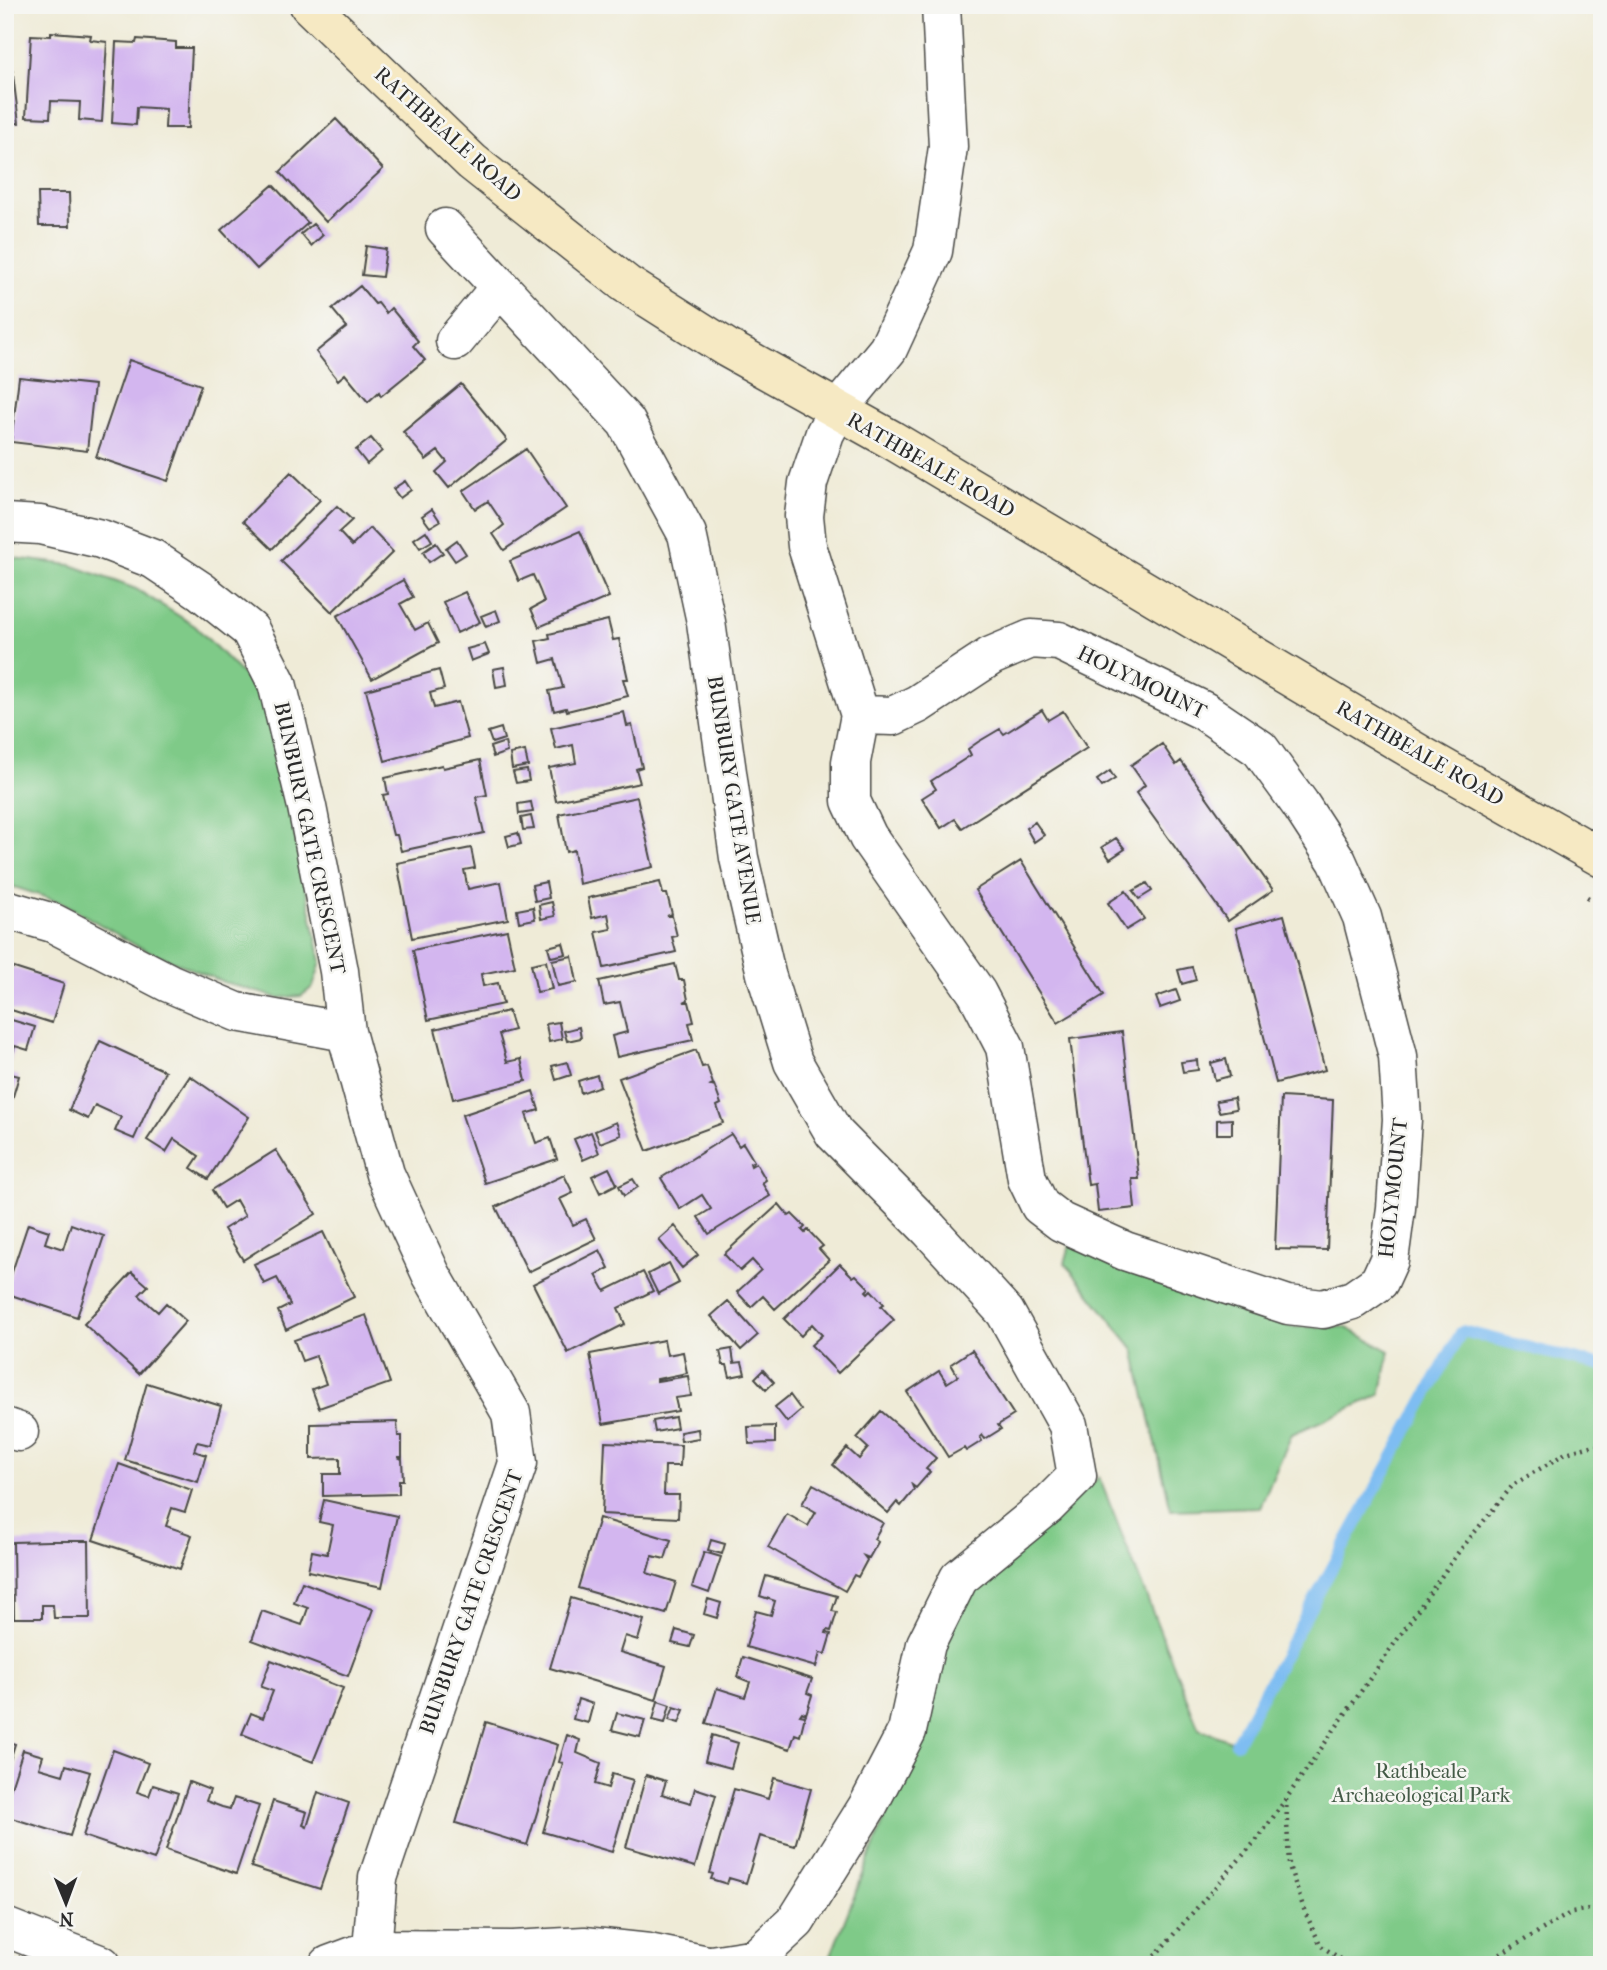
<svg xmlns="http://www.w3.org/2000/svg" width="1607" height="1970" viewBox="0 0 1607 1970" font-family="'IM FELL French Canon',serif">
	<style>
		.green { fill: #7fca88; stroke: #557a5a; stroke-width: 2 }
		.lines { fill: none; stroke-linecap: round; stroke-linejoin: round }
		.stream { stroke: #7ebdf2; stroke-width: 12 }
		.building { fill: #d3b6ef }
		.street-casing { stroke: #484845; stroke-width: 41 }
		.secondary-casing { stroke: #484845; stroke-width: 41 }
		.path { stroke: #484845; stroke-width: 4.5; stroke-dasharray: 2 5; stroke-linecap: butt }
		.street { stroke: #fff; stroke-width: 38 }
		.secondary { stroke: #f6e9c3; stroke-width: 38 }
		.labels { text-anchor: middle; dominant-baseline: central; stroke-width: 5; stroke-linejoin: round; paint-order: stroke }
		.street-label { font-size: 21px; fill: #2b2b2b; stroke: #f6f6f2 }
		.park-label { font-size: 21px; fill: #445b47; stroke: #f6f6f2 }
	</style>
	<rect width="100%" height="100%" fill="#f6f6f2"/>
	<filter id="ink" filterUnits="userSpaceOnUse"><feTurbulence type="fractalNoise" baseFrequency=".0143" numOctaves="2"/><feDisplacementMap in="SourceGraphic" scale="14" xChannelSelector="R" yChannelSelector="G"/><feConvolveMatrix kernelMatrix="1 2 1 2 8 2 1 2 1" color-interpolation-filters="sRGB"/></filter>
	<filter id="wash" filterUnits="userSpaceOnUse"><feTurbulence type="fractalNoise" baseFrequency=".00686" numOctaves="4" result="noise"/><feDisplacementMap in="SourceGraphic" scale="28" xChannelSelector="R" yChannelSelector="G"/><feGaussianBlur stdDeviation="1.57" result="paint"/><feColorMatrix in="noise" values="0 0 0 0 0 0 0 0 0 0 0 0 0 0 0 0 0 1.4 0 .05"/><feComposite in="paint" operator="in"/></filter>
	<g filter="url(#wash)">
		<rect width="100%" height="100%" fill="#efebd7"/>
		<path class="green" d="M5 557 71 565 136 589 195 626 249 681 264 704 282 771 321 962 313 987 301 996 278 998 223 982 137 946 63 903 5 884Z
			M1070 1245 1292 1327H1345L1390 1351 1380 1395 1292 1434 1260 1507 1171 1510 1134 1349 1065 1263Z
			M1462 1331 1602 1368V1965H827L921 1728 938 1649 968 1594 1099 1477 1199 1729 1236 1743Z"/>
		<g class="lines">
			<path class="stream" d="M1236 1743 1462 1331 1602 1366"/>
		</g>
		<g id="blocks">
			<path class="building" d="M51 32 91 35 90 40 107 42 102 122 79 120 80 102 51 101 50 118 26 117 31 35 51 36Z
				M137 39 176 42V48H192L188 128H165L166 109 152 108 137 107 136 125 112 123 116 42 136 43Z
				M9 43 19 123 5 125V44Z
				M336 119 383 169 326 222 280 172Z
				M273 185 308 223 257 269 221 230Z
				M38 193H69L70 226H39Z
				M313 224 323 235 311 246 301 234Z
				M366 246 386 249 382 277 362 275Z
				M360 286 375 304 378 303 386 313 391 308 418 341 413 346 425 360 381 396 379 392 368 402 345 374 338 380 316 352 347 327 332 309Z
				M129 360 201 385 168 481 96 457Z
				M19 377 94 385 87 451 11 442Z
				M461 384 507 440 449 488 436 472 447 462 438 451 426 460 403 432Z
				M371 438 382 451 367 464 356 450Z
				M526 449 566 508 504 550 493 534 504 525 488 501 475 509 463 491Z
				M291 472 320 500 272 549 243 521Z
				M405 481 411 490 400 498 393 489Z
				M337 506 352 520 339 532 352 546 370 528 393 552 332 612 281 561Z
				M432 509 440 521 430 527 422 516Z
				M426 531 432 541 420 548 414 539Z
				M580 531 609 597 539 627 531 609 544 602 540 591 533 575 519 581 510 561Z
				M457 540 466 554 455 561 446 548Z
				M436 543 443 553 429 562 423 552Z
				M403 580 413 597 400 604 415 630 428 623 438 643 372 679 337 616Z
				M465 592 480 622 457 633 443 602Z
				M496 610 500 621 486 627 481 616Z
				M608 620 613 640 619 639 628 679H623L628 696 567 711 566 708 554 711 549 691 563 688 555 659 541 663 536 641 550 638 549 634Z
				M485 644 489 654 471 661 467 649Z
				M504 667 507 685 496 687 493 669Z
				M439 670 444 689 430 693 434 708 458 702 468 738 385 761 366 690Z
				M1042 710 1048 720 1063 711 1087 748 962 828 955 819 941 828 922 798 936 789 931 781 971 755 968 749 978 742 1000 729 1004 734Z
				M624 712 627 726 632 725 642 767 636 769 640 783 556 801 549 768 576 763 573 745 556 749 551 728Z
				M501 728 504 739 492 743 488 732Z
				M505 742 507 752 493 757 490 747Z
				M1162 744 1176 765 1181 761 1273 890 1228 921 1136 793 1145 785 1131 765Z
				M525 751 528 766 512 769 510 754Z
				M480 760 487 795 476 797 484 833 401 851 397 835H393L383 795 388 794 385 778 442 765 443 768Z
				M527 770 529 781 516 783 513 772Z
				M1110 771 1115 779 1102 787 1097 780Z
				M637 797 653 867 579 884 574 850 566 852 559 814Z
				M531 802 533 812 519 814 518 804Z
				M531 816 534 829 523 830 521 818Z
				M1035 822 1044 835 1034 842 1026 828Z
				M518 833 521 844 509 847 506 836Z
				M1116 838 1125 849 1110 859 1102 847Z
				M471 848 475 868 464 870 468 889 501 882 508 919 412 938 397 863Z
				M1021 861 1104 995 1058 1023 975 890Z
				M546 882 549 898 535 901 532 885Z
				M660 882 663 894H667L672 914 667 916H672L677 936 672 937 676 952 604 968 596 932 611 929 608 914 592 918 588 898Z
				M1147 883 1152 891 1139 899 1133 891Z
				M1126 891 1144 919 1126 930 1108 903Z
				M552 902 555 916 541 919 539 905Z
				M533 907 535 919 519 922 517 910Z
				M1284 915 1325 1070 1276 1083 1236 928Z
				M507 930 515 967 481 974 483 986 498 983 503 1004 428 1020 413 950Z
				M563 943 566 954 551 957 548 947Z
				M572 956 577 982 558 986 552 960Z
				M546 961 552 989 537 992 531 964Z
				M675 964 679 980H684L688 1000 684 1002H689L694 1022 689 1023 693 1040 617 1057 612 1036 627 1032 620 1002 604 1005 599 981Z
				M5 965 64 984 52 1023 5 1008Z
				M1192 967 1196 980 1182 984 1178 970Z
				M1176 990 1180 1001 1160 1008 1156 997Z
				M508 1011 514 1030 499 1034 504 1051 507 1062 521 1059 526 1081 453 1099 435 1029Z
				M5 1018 35 1027 28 1050 15 1046 7 1073 19 1076 11 1103 5 1101Z
				M559 1022 562 1039 549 1042 546 1024Z
				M579 1027 581 1038 567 1041 564 1031Z
				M1122 1032 1139 1179H1132L1135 1208 1098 1212 1095 1184 1088 1185 1070 1039Z
				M100 1041 165 1071 134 1139 115 1131 121 1117 95 1105 88 1119 69 1110Z
				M696 1050 702 1067 707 1066 713 1084 709 1086 714 1085 721 1104 717 1106 723 1123 647 1151 619 1078Z
				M1226 1059 1230 1076 1215 1080 1211 1063Z
				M1197 1060 1198 1070 1183 1072 1181 1062Z
				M567 1062 571 1075 556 1080 552 1066Z
				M597 1075 600 1086 581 1093 578 1081Z
				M190 1076 249 1117 208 1179 191 1168 199 1156 174 1139 166 1152 147 1140Z
				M533 1091 539 1110 526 1114 536 1143 550 1138 557 1159 485 1183 462 1115Z
				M1281 1097 1333 1100 1327 1250 1275 1249Z
				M1234 1098 1236 1109 1219 1112 1216 1101Z
				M1232 1119V1134H1217V1120Z
				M616 1122 621 1135 600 1143 595 1131Z
				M591 1132 599 1153 583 1160 574 1139Z
				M731 1134 739 1146 743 1143 754 1161 750 1163 751 1166 756 1163 766 1180 762 1183 770 1196 709 1234 698 1217 711 1209 702 1195 680 1209 661 1178Z
				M276 1150 316 1214 243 1260 224 1229 245 1216 236 1200 223 1208 212 1190Z
				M609 1168 617 1184 600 1193 592 1176Z
				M564 1175 573 1193 560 1199 573 1225 586 1219 596 1239 528 1272 496 1207Z
				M633 1179 638 1187 624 1196 619 1186Z
				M779 1204 789 1216 792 1214 805 1227 802 1230 805 1233 808 1230 823 1246 819 1249 829 1260 775 1309 763 1296 751 1307 737 1292 761 1270 752 1260 740 1271 724 1254Z
				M28 1224 49 1231 45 1243 63 1249 71 1224 104 1236 77 1317 5 1293Z
				M675 1226 698 1255 682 1268 659 1240Z
				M323 1232 354 1297 286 1330 278 1311 290 1305 284 1291 277 1278 264 1284 254 1264Z
				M600 1250 609 1268 596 1275 605 1291 643 1272 653 1291 618 1308 625 1324 568 1353 533 1284Z
				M669 1263 679 1283 658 1294 648 1274Z
				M840 1264 853 1277 856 1275 869 1288 866 1291 868 1293 871 1290 884 1304 881 1306 894 1320 838 1373 811 1345 822 1335 812 1324 801 1336 784 1319Z
				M132 1272 148 1286 139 1295 151 1306 158 1312 166 1303 186 1321 139 1374 84 1324Z
				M728 1301 758 1335 741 1350 711 1316Z
				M366 1315 390 1383 319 1408 312 1389 326 1384 316 1356 302 1361 294 1340Z
				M664 1340 667 1355 683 1352 687 1373 657 1379V1381L688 1376 691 1396 675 1398 678 1411 603 1424 590 1354Z
				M732 1349 734 1363 742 1362 745 1374 730 1377 727 1365H723L720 1351Z
				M972 1350 1014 1415 998 1425 1001 1429 985 1439 982 1435 980 1437 982 1441 966 1451 964 1448 948 1457 907 1392 939 1371 947 1383 958 1376 951 1364Z
				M763 1370 774 1382 766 1390 755 1378Z
				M147 1383 221 1406 210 1445 197 1442 194 1451 206 1455 198 1482 125 1460Z
				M790 1395 801 1410 787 1422 775 1407Z
				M881 1411 936 1458 926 1469 930 1472 916 1488 912 1485 914 1490 901 1506 897 1502 888 1513 833 1465 847 1448 859 1459 868 1448 857 1438Z
				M675 1417 677 1428 655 1432 653 1421Z
				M397 1422 398 1436H402V1457H398L402 1459 403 1480H399V1494L323 1496V1474H340V1458L311 1459V1424Z
				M775 1426V1443L749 1444 748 1427Z
				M698 1429 699 1438 681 1441 680 1432Z
				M605 1442 681 1445 680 1466H665L664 1495H679L678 1518 602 1514Z
				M119 1464 192 1490 185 1512 172 1508 166 1526 192 1535 180 1569 93 1540Z
				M813 1484 883 1523 874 1539 878 1542 869 1558 864 1556 867 1560 858 1577 854 1575 845 1591 768 1547 787 1514 808 1526 816 1512 802 1504Z
				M324 1500 397 1516 382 1587 308 1571 312 1551 327 1554 333 1525 319 1522Z
				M599 1518 671 1540 665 1559 652 1556 647 1573 676 1582 666 1614 578 1588Z
				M711 1540 725 1544 722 1554 708 1550Z
				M50 1541H89L90 1618H54L53 1605H42V1618H14L13 1542Z
				M704 1552 721 1557 709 1593 692 1587Z
				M766 1576 837 1596 832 1611 837 1612 831 1631 827 1630 826 1633 831 1634 825 1654 820 1653 816 1667 746 1647 756 1611 771 1615 775 1601 760 1596Z
				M302 1582 373 1609 348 1676 252 1640 262 1611 302 1625 308 1608 294 1603Z
				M571 1598 644 1620 638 1640 625 1636 620 1652 666 1666 656 1700 550 1668Z
				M708 1599 721 1603 717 1618 704 1614Z
				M676 1630 694 1635 690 1647 672 1643Z
				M743 1657 812 1679 807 1693 812 1695 806 1714 802 1712 800 1715 805 1716 800 1736 795 1734 790 1749 706 1723 717 1688 745 1697 750 1682 737 1677Z
				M271 1660 343 1688 313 1762 242 1734 251 1713 263 1718 268 1704 273 1691 261 1687Z
				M578 1699 593 1704 588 1723 573 1719Z
				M658 1701 670 1705 665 1723 653 1720Z
				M674 1707 684 1710 679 1723 669 1720Z
				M617 1713 645 1720 640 1737 612 1730Z
				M486 1722 558 1745 527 1845 456 1823Z
				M567 1735 580 1740 577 1753 601 1763 595 1784 608 1788 612 1774 633 1780 612 1852 543 1832 563 1763 559 1762Z
				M712 1735 738 1743 731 1768 705 1761Z
				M5 1741 15 1744 6 1773H5Z
				M23 1750 43 1756 39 1768 63 1775 66 1765 90 1772 70 1836 5 1816V1806Z
				M113 1750 148 1763 137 1792 149 1796 153 1785 178 1793 154 1860 83 1836Z
				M646 1775 666 1781 662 1794 677 1799 691 1803 695 1788 716 1795 695 1867 626 1847Z
				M774 1778 811 1789 795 1846 760 1836 746 1883 729 1878 727 1884 711 1879 713 1874 710 1873 734 1789 768 1799Z
				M189 1782 210 1790 206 1801 222 1807 230 1809 234 1798 259 1806 236 1874 166 1850Z
				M318 1792 349 1803 320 1889 251 1867 273 1801 307 1812 303 1825 307 1827Z"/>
		</g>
	</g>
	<g filter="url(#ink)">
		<use href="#blocks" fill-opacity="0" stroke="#484845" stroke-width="2"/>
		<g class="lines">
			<defs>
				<path id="street" d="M445 228 626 422 687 534 706 622 739 858 766 974 793 1062 834 1133 929 1229 1005 1312 1068 1425 1077 1476 1047 1506 959 1578 926 1644 907 1731 869 1804 796 1921 756 1958 711 1965
					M455 341 500 287
					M5 523 40 525 101 539 153 559 201 591 250 630 277 683 307 807 339 971 346 1032 385 1174 431 1274 511 1413 518 1463 378 1878 372 1949
					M860 715 893 716 918 704 991 656 1031 639 1059 641 1204 711 1260 749 1300 804 1337 861 1362 917 1398 1056 1402 1119 1396 1208 1389 1260 1379 1282 1353 1300 1323 1309 1288 1305 1125 1251 1061 1222 1040 1206 1027 1179 1005 1047 977 993 868 837 851 801V762L860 715 807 546 804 516 808 483 825 433 837 411 888 349 933 251 948 147 941 5
					M5 909 53 923 169 983 237 1012 346 1032
					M5 1427 19 1432
					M5 1927 102 1965
					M329 1965 372 1949 513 1950 584 1946 649 1953 708 1965"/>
				<path id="secondary" d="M309 5 472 162 626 284 727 348 892 440 1421 755 1602 858"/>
			</defs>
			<use href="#street" class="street-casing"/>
			<use href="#secondary" class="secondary-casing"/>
			<path class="path" d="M1587 897 1602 906
				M1286 1799 1289 1866 1305 1912 1321 1946 1350 1965
				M1144 1965 1152 1959 1260 1836 1457 1554 1513 1485 1566 1453 1602 1443
				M1282 1965H1291
				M1482 1965 1572 1912 1602 1907"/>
			<use href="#street" class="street"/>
			<use href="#secondary" class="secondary"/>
		</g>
	</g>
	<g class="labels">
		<g class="street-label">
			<text transform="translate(448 134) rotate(42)">RATHBEALE ROAD</text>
			<text transform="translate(931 465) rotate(30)">RATHBEALE ROAD</text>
			<text transform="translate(1142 682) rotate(26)">HOLYMOUNT</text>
			<text transform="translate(1420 753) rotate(30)">RATHBEALE ROAD</text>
			<text transform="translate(734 800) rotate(81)">BUNBURY GATE AVENUE</text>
			<text transform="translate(310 838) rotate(78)">BUNBURY GATE CRESCENT</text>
			<text transform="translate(1393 1188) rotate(-84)">HOLYMOUNT</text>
			<text transform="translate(471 1602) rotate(-71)">BUNBURY GATE CRESCENT</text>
		</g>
		<g class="park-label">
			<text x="1421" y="1771">Rathbeale<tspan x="1421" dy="24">Archaeological Park</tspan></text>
		</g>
	</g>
	<rect width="1607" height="1970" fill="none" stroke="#f6f6f2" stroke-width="28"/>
	<g transform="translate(66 1903) rotate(179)" stroke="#f6f6f2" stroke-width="5" paint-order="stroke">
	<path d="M0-5L12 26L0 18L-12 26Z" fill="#2b2b2b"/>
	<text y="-10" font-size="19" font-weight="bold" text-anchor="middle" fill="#2b2b2b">N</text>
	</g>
</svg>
